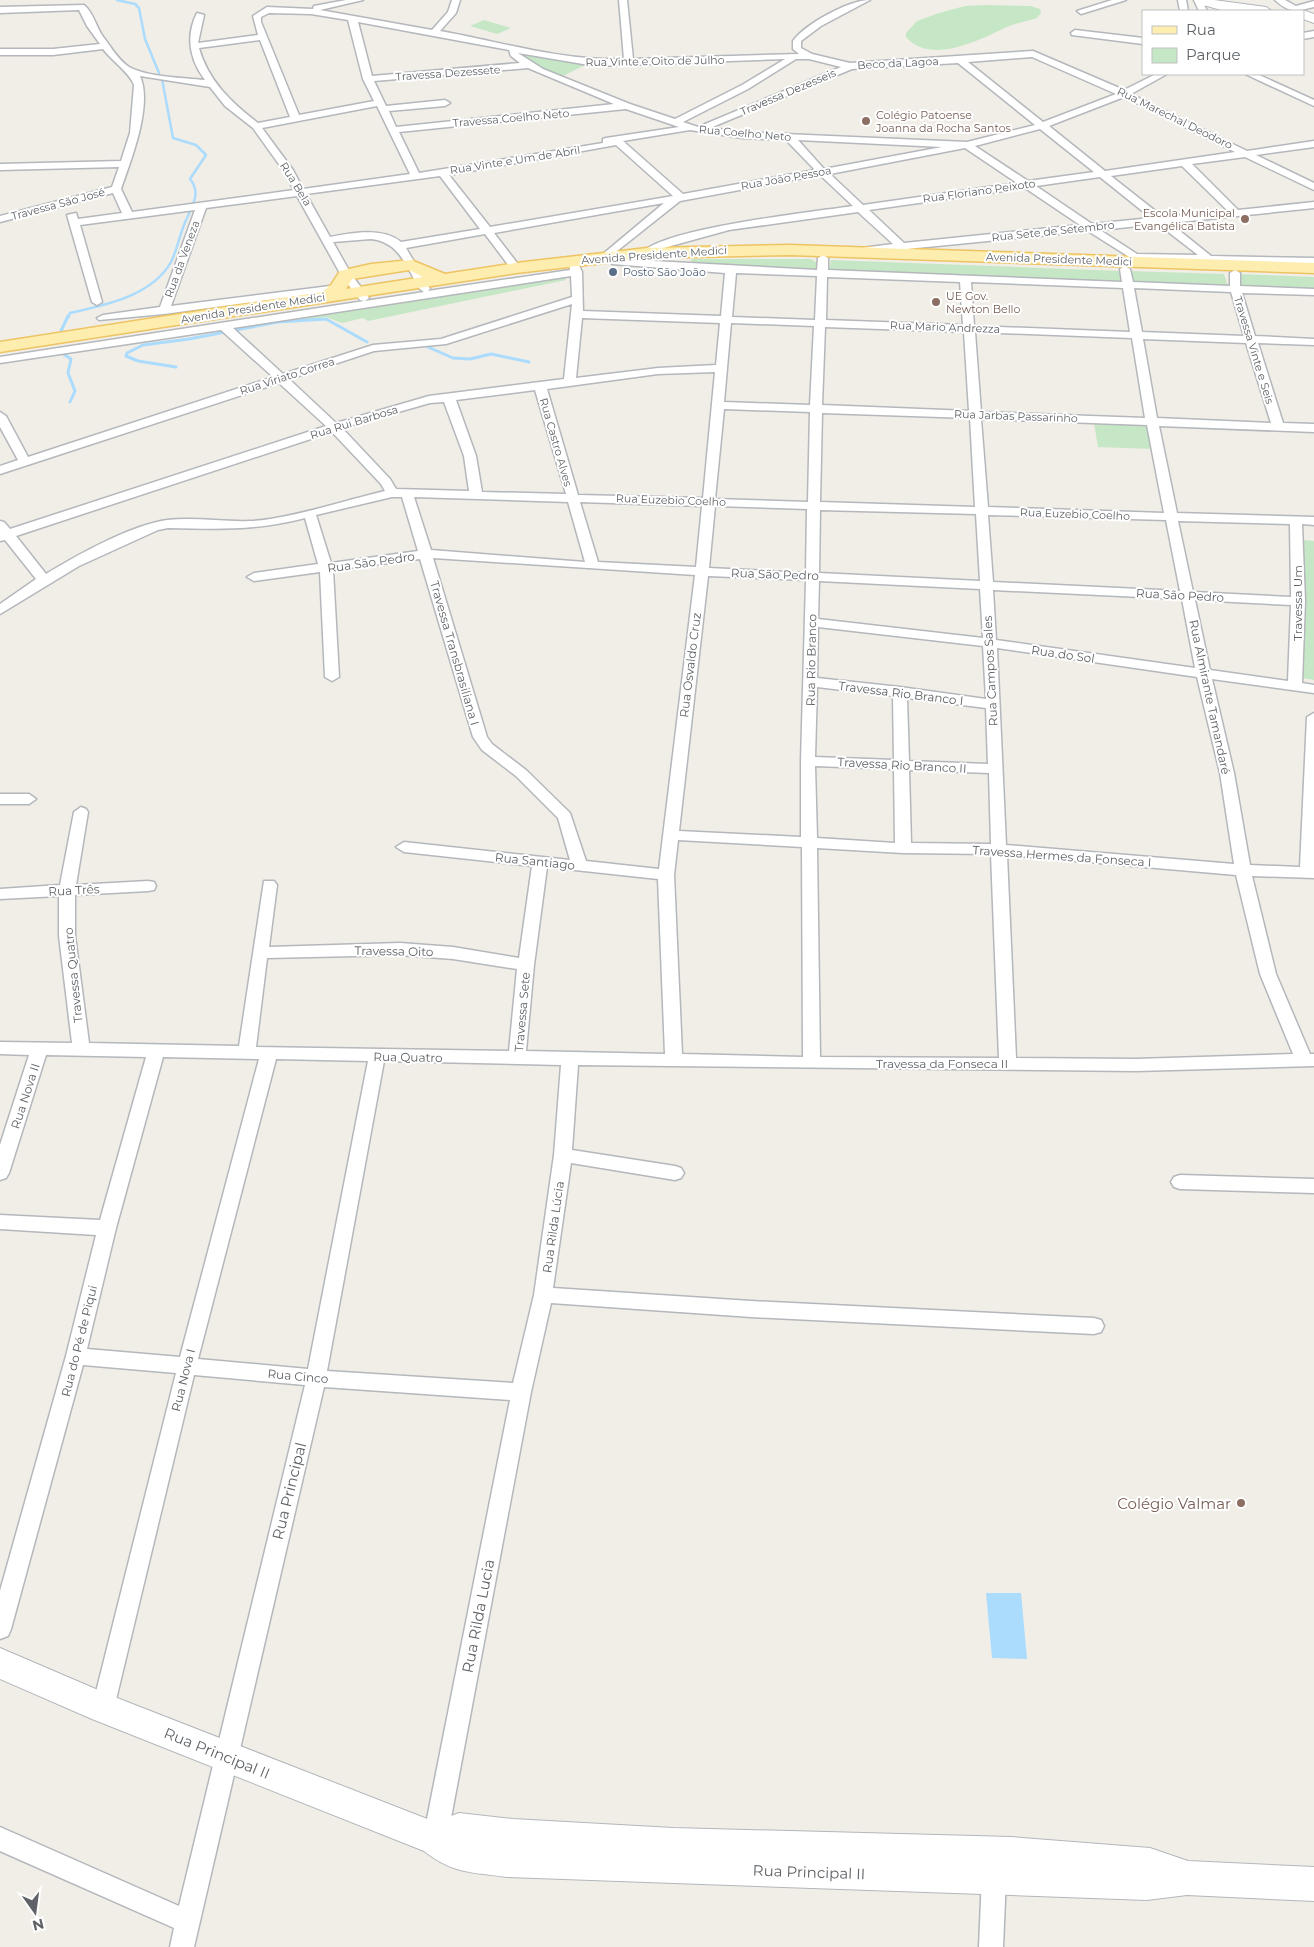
<svg xmlns="http://www.w3.org/2000/svg" width="1314" height="1947" viewBox="0 0 1314 1947" font-family="Montserrat,sans-serif">
	<style>
		.green { fill: #c6e7c5 }
		.water { fill: #abdbfd }
		.lines { fill: none; stroke-linecap: round; stroke-linejoin: round }
		.stream-far1 { stroke: #abdbfd; stroke-width: 2.5 }
		.stream { stroke: #abdbfd; stroke-width: 3 }
		.street-casing { stroke: #b4b7bb; stroke-width: 3 }
		.secondary-casing { stroke: #b3b7bb; stroke-width: 2 }
		.primary-casing { stroke: #eec362; stroke-width: 3 }
		.street { fill: #fff; fill-rule: evenodd }
		.secondary { fill: #fff; fill-rule: evenodd }
		.primary { fill: #fdeeb0; fill-rule: evenodd }
		.education-dot { fill: #8d6e63; stroke: #fff; stroke-width: 2 }
		.service-dot { fill: #5c6f8a; stroke: #fff; stroke-width: 2 }
		.labels { text-anchor: middle; dominant-baseline: central; stroke-width: 4; stroke-linejoin: round; paint-order: stroke }
		.far-street-label { font-size: 11px; fill: #5f6367; stroke: #fff }
		.far-education-label { font-size: 11px; fill: #785e54; stroke: #fff; text-anchor: start }
		.far-service-label { font-size: 11px; fill: #4e5e75; stroke: #fff; text-anchor: start }
		.street-label { font-size: 12px; fill: #5f6367; stroke: #fff }
		.near-street-label { font-size: 15px; fill: #5f6367; stroke: #fff }
		.near-education-label { font-size: 15px; fill: #785e54; stroke: #fff; text-anchor: end }
	</style>
	<rect width="100%" height="100%" fill="#f0eee7"/>
	<path class="green" d="M986 5 1031 6 1040 9 1041 13 1037 18C1028 21 1016 23 1007 27 981 39 931 66 906 37V33L917 21 939 13 965 6Z
		M484 20 511 28 497 34 470 26Z
		M520 53 587 64 563 76 537 66Z
		M691 259H811L817 263V271H794L793 267H693Z
		M831 260 1121 271 1122 284 829 271Z
		M1129 271 1224 274 1228 287 1131 283Z
		M1237 274 1314 277V289L1240 286Z
		M564 277 566 280 368 321 363 318 342 323 326 317 304 321 293 319Z
		M1094 423 1149 425 1153 449 1098 447Z
		M1304 540 1314 541V680L1302 678Z"/>
	<path class="water" d="M986 1593H1021L1027 1659 992 1658Z"/>
	<g class="lines">
		<path class="stream-far1" d="M117 0 135 4 139 8 145 39 159 73
			M68 318 70 313C105 305 152 296 171 262 178 248 180 232 187 218 193 205 201 192 190 179L206 155 196 145 173 138 162 79"/>
		<path class="stream" d="M61 331 68 316
			M428 347 453 358 470 359 491 354 529 362
			M62 353 71 359 68 373 75 391 70 402
			M176 367 138 361 126 356 127 353 143 345 189 339 278 322 326 319 367 342"/>
		<defs>
			<path id="street" d="M346 0H363L320 10 432 30 448 12 452 0H460L456 13 440 31C502 42 561 61 624 59L619 0H627L633 59 799 54 793 49V41C805 24 849 0 870 0L821 26 801 41V48L812 54 850 63 1033 51 1124 90 1156 74H1167L1131 94 1247 151 1314 141V147L1256 155 1314 183V190L1245 157 1192 164 1238 210 1314 202V208L1170 223 1211 256 1314 258V264L1219 262V266L1215 267 1206 262 1146 260V264L1142 265 1088 231 866 253 862 252V248L893 244 858 212 729 230 660 249 651 255H643L642 253C663 228 814 212 853 206L820 175 680 201 607 259 603 258V254L664 203 494 233 521 268 516 271 512 270 485 234 406 248 430 289 428 291 570 270 569 261H577L582 272 583 311 721 316 725 273 612 264 611 262 616 259 817 270 818 258 823 255 828 258V270L1122 282 1120 269 1125 266 1130 269 1133 282 1230 286V273L1235 270 1240 273V286L1314 289V295L1242 293 1255 336 1314 339V345L1258 343 1283 423 1314 424V432L1159 426 1177 513 1314 517V525L1302 524 1305 601 1302 683 1314 685V693L1212 679 1234 773 1250 865 1300 867 1307 717 1314 713V878L1252 876 1276 974 1310 1054H1314V1066L1136 1071 578 1065 572 1150 675 1166 681 1168 684 1173 681 1178 675 1180 571 1163 553 1288 751 1301 1094 1318 1101 1320 1104 1326 1101 1332 1094 1334 751 1317 551 1303 531 1392 447 1839 443 1847 435 1851 427 1847 423 1839 510 1400 324 1387 194 1947H170L174 1928 0 1851V1827L179 1906 305 1385 194 1375 114 1708 111 1715 103 1719 95 1715 92 1708 176 1373 83 1365 11 1629 8 1636 0 1639V1591L66 1356 96 1235 0 1229V1215L100 1220 146 1057 46 1055 9 1173 6 1178 0 1180V1145L29 1055 0 1054V1042L72 1043 59 936V896L0 899V889L60 885 74 812 81 807 86 809 88 812 76 885 148 881 154 882 156 886 154 890 148 891 75 895V936L89 1043 239 1046 264 881H274L277 885 269 947 400 943 453 947 519 958 532 866 404 852 396 847 404 842 570 860 558 818 516 776 482 750 473 737 420 559 333 570 339 677 332 681 325 677 320 572 254 581 247 577 254 573 318 564 305 518C254 531 219 529 168 528L158 530 79 566 0 614V604L36 579 5 540 0 541V521L4 522 10 529 326 426 279 383 0 474V466L18 460 0 427V412L6 416 28 457 273 377 221 330 0 363V357L364 301 360 300 341 275 297 196 206 208 171 306 338 285 343 288 342 290 164 314 99 320 97 318 103 315 160 307 195 210 80 225 102 302 97 305 92 302 67 215 76 213 78 219 122 213 113 193 0 222V216L112 187 119 167 0 170V164L121 161 130 133 134 85C130 73 112 61 103 49L53 55H0V49H53L100 44 87 26 79 10 0 13V7L84 5C94 13 96 28 104 38 111 47 118 60 129 67 147 77 184 78 205 80 190 60 185 37 197 13L204 15 198 43 258 35 253 16 267 7 313 9 314 6ZM269 13 311 14 348 20 363 79 374 101 299 115 261 22V17ZM358 22 509 50 511 56 520 63 372 76ZM260 40 290 117 258 123C232 103 208 81 199 48ZM518 53 595 66 785 59 742 85 675 119 630 104 543 69ZM1032 57 1116 94 1043 122 968 62ZM796 59H809L841 67 698 127 683 122 748 89ZM958 63 1035 125 967 142 742 132 710 128 852 69ZM528 68 614 104 396 127 389 111 445 106 450 103 445 100 386 106 374 81ZM140 76 210 87 225 106 253 128 283 170 294 190 132 212 121 189C131 160 153 105 140 76ZM1124 97 1235 152 1105 171 1049 126ZM377 106 410 174 303 189 293 170 262 128ZM626 109 679 127 606 138 603 139V143L419 173 399 132ZM1040 129 1094 172 1028 181 975 146ZM690 130 742 138 786 140 815 170 683 194 623 141ZM798 140 942 147 824 169ZM616 145 673 196 490 227 449 175ZM965 148 1017 183 863 205 830 174ZM1182 166 1228 211 1163 217 1111 176ZM440 176 480 229 401 242C382 227 352 233 330 237L306 194ZM1100 177 1151 218 1092 224 1036 186ZM1025 188 1080 225 904 243 869 210ZM1158 224 1198 255 1137 254 1100 230ZM371 239C400 242 406 267 420 289L424 292 365 301 369 298 351 274 333 242ZM736 273 817 276 815 320 732 317ZM571 276 572 297 441 339 373 345 283 374 233 328ZM827 277 960 282 963 325 826 320ZM971 282 1123 288 1130 332 974 326ZM1134 288 1231 292 1244 336 1142 332ZM572 304 564 379 429 396 336 423 289 379 374 351 446 344ZM582 318 720 323 716 365 658 368 576 378ZM731 323 814 326 810 405 724 402ZM825 327 964 332 969 411 822 405ZM975 332 1132 338 1145 418 981 412ZM1143 339 1246 343 1271 423 1157 418ZM715 372 703 498 578 495 547 389 658 374ZM535 390 566 494 482 492 476 456 456 400ZM444 402 464 456 469 491 396 489 390 479 342 428 430 403ZM724 409 810 412 808 502 715 499ZM822 413 970 418 975 507 820 502ZM981 419 1147 425 1164 513 988 507ZM332 432 381 484 385 491C347 500 308 513 270 519 236 525 201 516 167 520 131 525 77 555 46 574L16 536ZM392 497H402L418 551 331 563 316 515ZM414 497 568 502 585 562 431 550ZM580 502 702 506 696 567 598 562ZM715 506 807 509 806 573 709 568ZM820 510 976 514 980 581 819 573ZM988 515 1166 520 1180 591 993 582ZM1178 521 1290 524 1291 597 1193 592ZM433 558 695 575 659 869 586 861 570 813 526 770 492 744 487 737ZM708 576 806 580 801 761V837L679 831ZM819 581 980 589 983 638 818 619ZM993 590 1182 599 1195 668 996 640ZM1195 600 1291 605 1288 681 1210 670ZM818 627 983 646 986 699 900 687 817 678ZM997 648 1197 677 1220 773 1234 864 1006 845ZM817 687 893 696 894 760 815 757ZM907 698 986 708 988 764 909 761ZM815 766 894 769 895 843 817 838ZM909 770 989 773 991 844 911 843ZM678 840 802 847 803 1057 682 1054 674 875ZM817 848 903 853 991 854 999 1058 820 1057ZM1007 855 1236 875 1260 974 1293 1054 1136 1059 1016 1058ZM547 867 658 879 665 1054 526 1051 534 965ZM400 955 453 959 517 969 509 1051 256 1047 267 958ZM163 1057 259 1059 180 1357 87 1349 116 1228ZM276 1059 368 1061 308 1369 198 1359ZM384 1061 561 1065 554 1155 534 1295 513 1383 327 1371Z
				M1112 0H1126L1081 14 1077 11Z
				M1178 0H1186L1188 11H1180Z
				M1194 0H1202L1207 11H1199Z
				M1275 0H1285L1296 6 1314 1V7C1297 11 1290 14 1275 0Z
				M1075 30 1143 38V44L1072 35 1071 33Z
				M1314 31V37L1303 39V33Z
				M1245 74H1257L1314 100V106Z
				M0 794H29L36 799 29 804H0Z
				M1180 1175 1314 1179V1193L1180 1189 1174 1187 1171 1182 1174 1177Z
				M994 1864 1002 1868 1006 1876 1003 1947H979L982 1876 986 1868Z"/>
			<path id="secondary" d="M1194 0H1214L1266 7 1272 11H1225L1196 3Z
				M1303 10 1314 14V23L1303 19V11H1299Z
				M0 1648 112 1696 435 1822 459 1813 513 1819 673 1828 1011 1837 1150 1848 1188 1861 1314 1867V1901L1187 1895 1147 1900 507 1877C472 1872 453 1874 424 1851L92 1719 0 1679Z"/>
			<path id="primary" d="M790 245 1314 263V273L790 255 647 258 516 273 0 352V342L322 292 331 285 340 271 371 264 411 260 445 274 516 263 647 248ZM409 270 423 277 346 289 352 279Z"/>
		</defs>
		<use href="#street" class="street-casing"/>
		<use href="#secondary" class="secondary-casing"/>
		<use href="#primary" class="primary-casing"/>
		<use href="#street" class="street"/>
		<use href="#secondary" class="secondary"/>
		<use href="#primary" class="primary"/>
	</g>
	<g class="education-dot">
		<circle cx="866" cy="121" r="5"/>
		<circle cx="1245" cy="219" r="5"/>
		<circle cx="936" cy="302" r="5"/>
		<circle cx="1241" cy="1503" r="5"/>
	</g>
	<circle class="service-dot" cx="613" cy="272" r="5"/>
	<g class="labels">
		<g class="far-street-label">
			<text transform="translate(655 61) rotate(-1)">Rua Vinte e Oito de Julho</text>
			<text transform="translate(898 63) rotate(-3)">Beco da Lagoa</text>
			<text transform="translate(448 73) rotate(-4)">Travessa Dezessete</text>
			<text transform="translate(788 92) rotate(-23)">Travessa Dezesseis</text>
			<text transform="translate(511 118) rotate(-5)">Travessa Coelho Neto</text>
			<text transform="translate(1175 118) rotate(26)">Rua Marechal Deodoro</text>
			<text transform="translate(745 133) rotate(5)">Rua Coelho Neto</text>
			<text transform="translate(515 160) rotate(-9)">Rua Vinte e Um de Abril</text>
			<text transform="translate(786 178) rotate(-10)">Rua João Pessoa</text>
			<text transform="translate(296 184) rotate(58)">Rua Bela</text>
			<text transform="translate(979 191) rotate(-8)">Rua Floriano Peixoto</text>
			<text transform="translate(58 204) rotate(-15)">Travessa São José</text>
			<text transform="translate(1053 231) rotate(-6)">Rua Sete de Setembro</text>
			<text transform="translate(654 255) rotate(-4)">Avenida Presidente Medici</text>
			<text transform="translate(182 259) rotate(-70)">Rua da Veneza</text>
			<text transform="translate(1059 259) rotate(2)">Avenida Presidente Medici</text>
			<text transform="translate(253 308) rotate(-9)">Avenida Presidente Medici</text>
			<text transform="translate(945 327) rotate(2)">Rua Mario Andrezza</text>
			<text transform="translate(1254 350) rotate(73)">Travessa Vinte e Seis</text>
			<text transform="translate(287 376) rotate(-18)">Rua Viriato Correa</text>
			<text transform="translate(1016 416) rotate(2)">Rua Jarbas Passarinho</text>
			<text transform="translate(354 422) rotate(-17)">Rua Rui Barbosa</text>
			<text transform="translate(556 442) rotate(74)">Rua Castro Alves</text>
			<text transform="translate(671 500) rotate(2)">Rua Euzebio Coelho</text>
			<text transform="translate(1075 514) rotate(2)">Rua Euzebio Coelho</text>
		</g>
		<g class="far-education-label">
			<text x="876" y="115">Colégio Patoense<tspan x="876" dy="13">Joanna da Rocha Santos</tspan></text>
			<text x="1235" y="213" text-anchor="end">Escola Municipal<tspan x="1235" dy="13">Evangélica Batista</tspan></text>
			<text x="946" y="296">UE Gov.<tspan x="946" dy="13">Newton Bello</tspan></text>
		</g>
		<g class="far-service-label">
			<text x="623" y="272">Posto São João</text>
		</g>
		<g class="street-label">
			<text transform="translate(371 562) rotate(-8)">Rua São Pedro</text>
			<text transform="translate(775 574) rotate(2)">Rua São Pedro</text>
			<text transform="translate(1180 595) rotate(3)">Rua São Pedro</text>
			<text transform="translate(1297 603) rotate(-90)">Travessa Um</text>
			<text transform="translate(455 653) rotate(74)">Travessa Transbrasiliana I</text>
			<text transform="translate(1063 654) rotate(8)">Rua do Sol</text>
			<text transform="translate(811 660) rotate(-89)">Rua Rio Branco</text>
			<text transform="translate(690 665) rotate(-83)">Rua Osvaldo Cruz</text>
			<text transform="translate(990 671) rotate(-93)">Rua Campos Sales</text>
			<text transform="translate(901 693) rotate(7)">Travessa Rio Branco I</text>
			<text transform="translate(1210 697) rotate(78)">Rua Almirante Tamandaré</text>
			<text transform="translate(902 765) rotate(3)">Travessa Rio Branco II</text>
			<text transform="translate(1062 856) rotate(4)">Travessa Hermes da Fonseca I</text>
			<text transform="translate(535 861) rotate(6)">Rua Santiago</text>
			<text transform="translate(74 890) rotate(-3)">Rua Três</text>
			<text transform="translate(394 951) rotate(1)">Travessa Oito</text>
			<text transform="translate(73 975) rotate(-96)">Travessa Quatro</text>
			<text transform="translate(522 1012) rotate(-85)">Travessa Sete</text>
			<text transform="translate(408 1057) rotate(1)">Rua Quatro</text>
			<text x="942" y="1063">Travessa da Fonseca II</text>
			<text transform="translate(25 1096) rotate(-72)">Rua Nova II</text>
			<text transform="translate(553 1227) rotate(-82)">Rua Rilda Lúcia</text>
			<text transform="translate(79 1341) rotate(-76)">Rua do Pé de Piqui</text>
			<text transform="translate(298 1376) rotate(5)">Rua Cinco</text>
			<text transform="translate(183 1380) rotate(-76)">Rua Nova I</text>
		</g>
		<g class="near-street-label">
			<text transform="translate(289 1491) rotate(-76)">Rua Principal</text>
			<text transform="translate(478 1616) rotate(-79)">Rua Rilda Lucia</text>
			<text transform="translate(217 1753) rotate(22)">Rua Principal II</text>
			<text transform="translate(809 1872) rotate(2)">Rua Principal II</text>
		</g>
		<g class="near-education-label">
			<text x="1231" y="1503">Colégio Valmar</text>
		</g>
	</g>
	<rect x="1142" y="10" width="162" height="65" fill="#ffffff" stroke="#bfc1c2"/>
	<rect x="1152" y="26" width="25" height="8" fill="#fdeeb0" stroke="#bfc1c2"/>
	<text x="1186" y="35" font-size="15" fill="#5f6367">Rua</text>
	<rect x="1152" y="48" width="25" height="15" fill="#c6e7c5" stroke="#bfc1c2"/>
	<text x="1186" y="60" font-size="15" fill="#5f6367">Parque</text>
	<g transform="translate(35 1912) rotate(166)" stroke="#ffffff" stroke-width="4" paint-order="stroke">
	<path d="M0-4L9 19L0 12L-9 19Z" fill="#5f6367"/>
	<text y="-8" font-size="14" font-weight="bold" text-anchor="middle" fill="#5f6367">N</text>
	</g>
</svg>
